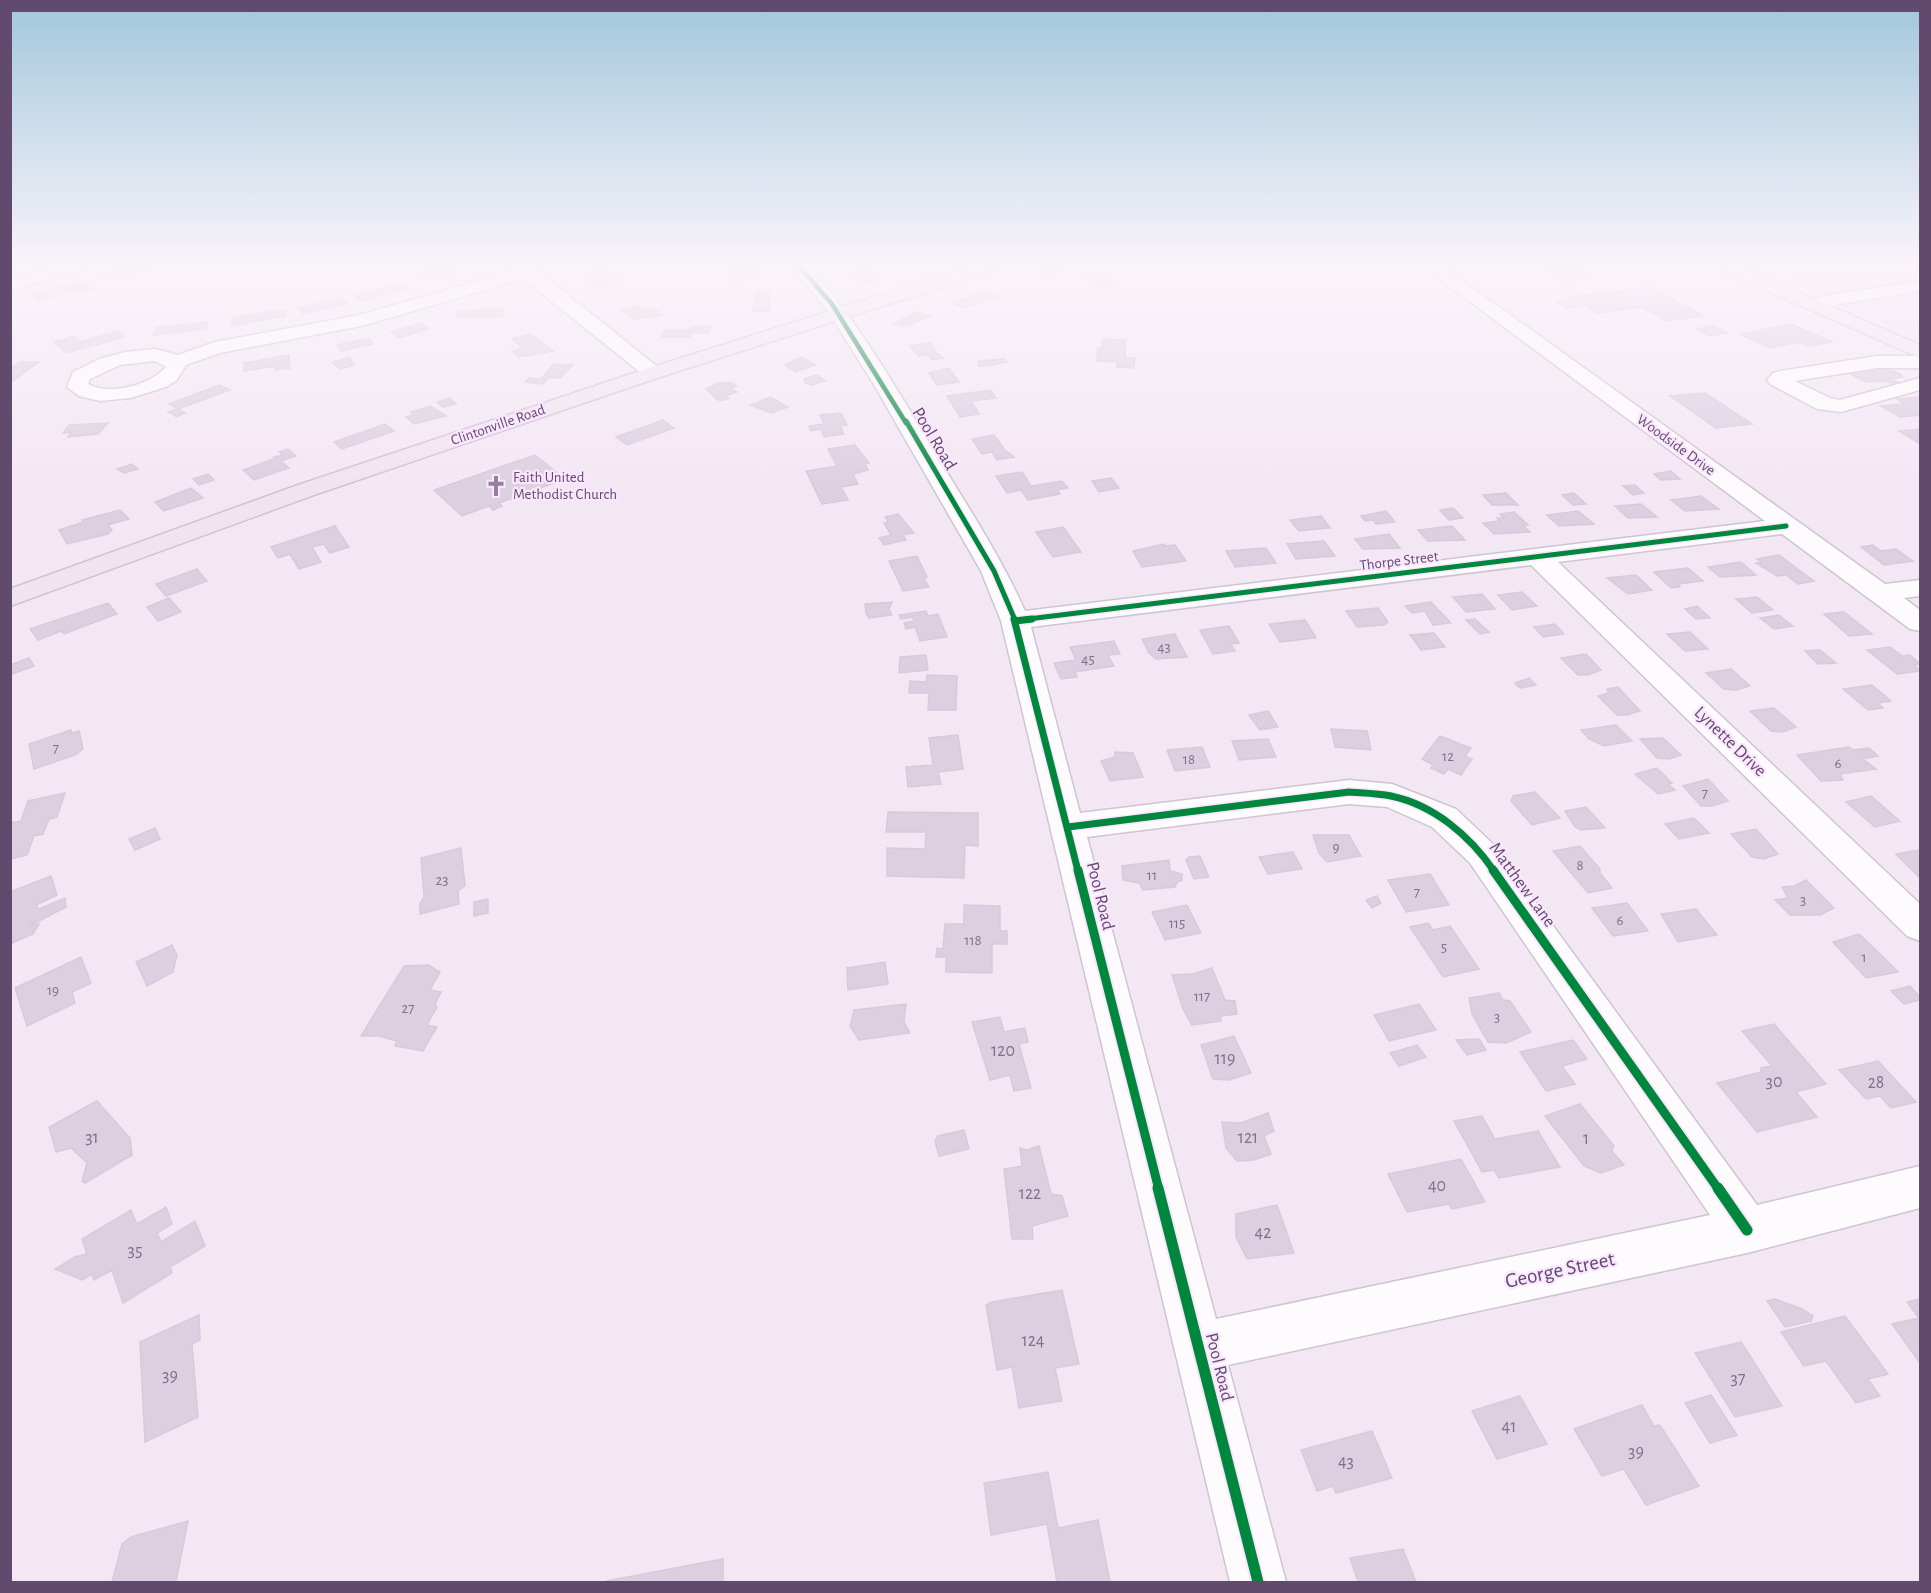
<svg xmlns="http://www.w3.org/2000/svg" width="1931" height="1593" viewBox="0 0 1931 1593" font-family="'Alegreya Sans',sans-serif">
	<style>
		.commercial { fill: #efdef7 }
		.building { fill: #dccfe0; stroke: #d8cadc; stroke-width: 1.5 }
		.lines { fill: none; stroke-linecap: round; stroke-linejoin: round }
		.minor-casing { stroke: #cfc4d2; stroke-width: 3 }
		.major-casing { stroke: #cfc4d3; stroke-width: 3 }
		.minor { fill: #fdfbfd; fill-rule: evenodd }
		.major { fill: #f0e4f1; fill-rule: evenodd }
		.cycleway-far4-casing { stroke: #fbe7fd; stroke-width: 7 }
		.cycleway-far3-casing { stroke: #fbe7fd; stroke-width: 8 }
		.cycleway-far2-casing { stroke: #fbe7fd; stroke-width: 10 }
		.cycleway-far1-casing { stroke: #fbe7fd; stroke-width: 13 }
		.cycleway-casing { stroke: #fbe7fd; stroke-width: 15 }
		.cycleway-far4 { stroke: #00873e; stroke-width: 4.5 }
		.cycleway-far3 { stroke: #00873e; stroke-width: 5 }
		.cycleway-far2 { stroke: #00873e; stroke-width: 7 }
		.cycleway-far1 { stroke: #00873e; stroke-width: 9 }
		.cycleway { stroke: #00873e; stroke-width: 11 }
		.labels { text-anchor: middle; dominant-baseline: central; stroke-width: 4.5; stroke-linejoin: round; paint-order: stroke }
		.far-street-label { font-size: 15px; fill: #624a6f; stroke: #fbe7fd }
		.far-poi-label { font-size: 15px; fill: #624a6f; stroke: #fbe7fd; text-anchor: start }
		.number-label { font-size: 15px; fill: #826e8d }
		.street-label { font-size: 18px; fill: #624a6f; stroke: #fbe7fd }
		.near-number-label { font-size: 18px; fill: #826e8d }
		.near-street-label { font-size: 21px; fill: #624a6f; stroke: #fbe7fd }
	</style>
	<rect width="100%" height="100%" fill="#f3e7f4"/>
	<path class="commercial" d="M1756 266H1920V341Z"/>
	<path class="building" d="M136 266 153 268 109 280 102 276Z
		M443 266 460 267 447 277 418 275 425 270 437 271Z
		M727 266H751L755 271 750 272 751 274 757 273 760 277 733 281 730 276 740 275Z
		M1052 266 1059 272 1044 274 1037 269Z
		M1543 266H1571L1587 278 1562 281Z
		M869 268 875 280 859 282 852 274 859 273 856 270Z
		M606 270 612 274 604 276 607 279 615 277 618 280 612 281 615 284 598 288 585 280 590 277 587 274Z
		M1100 275 1112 286 1099 288 1086 277Z
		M78 282 93 289 82 292 78 289 40 300 33 295Z
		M400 284 407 289 362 301 354 295Z
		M1650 287 1704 316 1666 321 1641 307 1598 313 1585 305 1567 308 1557 302 1574 299 1570 297Z
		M985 290 1002 298 996 300 990 298 965 308 953 303Z
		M757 292H769L770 311 752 312Z
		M342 298 347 304 303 314 298 308Z
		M637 306 644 310 652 308 663 315 634 319 621 310Z
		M504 308 502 316 456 317 459 311Z
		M280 310 286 311V316L231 326 232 318Z
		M921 312 930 317 905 326 894 324 914 313Z
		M208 322 206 329 153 335 156 328Z
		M421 323 429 329 399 338 391 332Z
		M1791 324 1832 342 1809 346 1800 342 1770 348 1740 334Z
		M1714 326 1728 333 1710 336 1696 329Z
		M691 327H711L708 333H692L690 337H661L665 330H690Z
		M119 331 125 337 66 353 54 342 74 336 80 342Z
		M531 334 553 351 519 357 512 351 523 348 512 339Z
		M369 338 373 344 341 351 337 345Z
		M1103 339 1126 340 1125 358H1135L1134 368 1117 367V362L1097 361 1098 348H1102Z
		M930 343 937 353 943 358 932 360 929 355 918 356 910 346Z
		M289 355 290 368 275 370V366L244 371V363Z
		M349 357 355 365 340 369 332 362Z
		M801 357 816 365 795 372 784 365Z
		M1004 359 1007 362 987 366H979L978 361Z
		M20 362H39L10 383V369Z
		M554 364 573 365 560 378 549 377 543 384 525 382 529 378 541 379Z
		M1881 366 1900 374 1903 377 1891 379 1905 386 1884 381 1866 382 1847 372Z
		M949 368 959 382 937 385 929 373Z
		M817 375 825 381 811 385 805 383 804 379Z
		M730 382 737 386 731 388 737 392 726 396 729 398 724 400H718L706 389 719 383Z
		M219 385 230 390 178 409 185 413 177 417 168 412 178 409 169 404Z
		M991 390 996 398 971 401 979 414 960 417 947 396Z
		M1705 393 1752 424 1716 428 1670 396Z
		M770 397 788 407 771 413 751 405Z
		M1920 397V415L1900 417 1881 406 1904 404 1897 399Z
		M450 398 456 404 443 407 437 402Z
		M430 406 446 416 414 424 406 417 414 415 411 412Z
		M841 413 847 425 840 426 844 434 824 437 821 429 811 431 809 426 824 424 820 415Z
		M663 420 674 428 627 445 616 437Z
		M108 423 98 434 68 437 71 432 63 433 69 425Z
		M385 424 394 431 342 449 334 442Z
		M1920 429V444L1899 431Z
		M994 435 1004 449 1014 457 997 460 992 452 982 454 972 439Z
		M855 445 869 463 865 464 868 470 853 474 858 484 841 487 848 500 822 504 806 471 837 466 828 449Z
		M288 449 296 456 281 461 289 468 254 480 243 470 276 458 274 457 282 455 279 452Z
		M535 455 565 479 499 503 502 506 493 510 489 506 462 516 434 490Z
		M132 464 138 469 124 473 117 469Z
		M1671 471 1680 479 1661 480 1654 474Z
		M1022 472 1031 486 1062 481 1068 488 1057 490 1060 494 1028 500 1021 490 1007 493 996 476Z
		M208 474 214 480 199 485 193 479Z
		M1111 478 1119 488 1099 492 1092 481Z
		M1635 485 1644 493 1633 495 1623 486Z
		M191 488 203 498 164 511 155 502Z
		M1506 493 1518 505H1492L1483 495Z
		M1574 493 1586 504 1573 505 1562 495Z
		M1701 496 1719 509 1685 511 1671 500Z
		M1641 504 1657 517 1628 518 1615 506Z
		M1453 508 1463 518 1449 520 1440 510Z
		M120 510 129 519 108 525 112 530 108 534 67 544 59 530 84 522 82 520Z
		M1386 511 1395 522 1376 524 1373 520 1365 521 1361 516Z
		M1578 511 1594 524 1559 526 1547 515Z
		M1514 512 1528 525H1523L1530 532 1494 534 1483 523 1500 521 1497 518H1504L1500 514Z
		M898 514 914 533 903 535 906 540 884 545 879 538 891 535 884 523 888 522 885 517Z
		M1321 516 1330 528 1299 531 1290 520Z
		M335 526 349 547 330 553 324 544 312 547 321 562 299 569 290 554 278 558 271 547Z
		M1452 526 1465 540 1428 541 1418 530Z
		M1063 527 1081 552 1053 557 1036 532Z
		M1389 534 1400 548 1363 549 1355 539Z
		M1324 541 1335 556 1296 559 1287 544Z
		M1164 544 1165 546 1175 545 1186 561 1142 567 1133 551Z
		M1873 545 1881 551 1896 549 1913 561 1884 565 1861 547Z
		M1266 548 1276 563 1235 567 1226 551Z
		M1779 555 1814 581 1798 584 1786 575 1777 576 1756 563 1761 562 1757 559Z
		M917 556 927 577 924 578 929 587 903 591 889 561Z
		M1741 562 1756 575 1720 577 1708 567Z
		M1688 568 1703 581 1678 584 1680 587 1671 588 1654 572Z
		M197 569 207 581 166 596 156 584Z
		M1636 575 1652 590 1628 594 1607 578Z
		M1522 592 1537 606 1512 610 1498 595Z
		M1482 594 1495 609 1466 612 1453 597Z
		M1757 597 1773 610 1752 613 1736 599Z
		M169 598 181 612 158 621 147 607Z
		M892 602 889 609 892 615 869 618 866 613 865 604Z
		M1431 602 1451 623 1433 625 1425 611 1412 613 1405 606Z
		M108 603 117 614 64 634 61 631 38 640 30 629Z
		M1697 606 1710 618 1696 619 1685 609Z
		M1378 608 1388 622 1384 625 1357 627 1346 611Z
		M926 611 928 616 938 614 947 637 920 641 915 627 906 629 904 623 914 621 913 617 901 619 899 615Z
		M1844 612 1872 634 1849 636 1824 614Z
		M1779 615 1793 626 1774 629 1760 618Z
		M1475 619 1489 632 1480 634 1466 620Z
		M1305 620 1316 638 1280 642 1269 624Z
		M1555 624 1564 634 1543 637 1534 627Z
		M1229 626 1239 643 1231 644 1235 651 1213 654 1200 630Z
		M1690 632 1708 649 1685 651 1667 634Z
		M1434 633 1445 647 1421 650 1410 635Z
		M1175 634 1187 657 1156 659 1149 653 1142 639Z
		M1114 641 1120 654 1108 655 1114 666 1075 672 1077 677 1061 679 1054 663 1076 660 1070 647Z
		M1890 647 1902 656 1910 655 1920 664 1914 665 1920 671 1897 674 1867 650Z
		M1820 650 1836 663 1818 664 1805 651Z
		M1586 654 1601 670 1588 675H1578L1561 658Z
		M926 655 928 670 899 673 900 657Z
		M29 658 34 666 10 675V665Z
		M1731 669 1750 686 1736 690 1724 689 1706 673Z
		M927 675 957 676 956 710H928L929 693H909L910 681 926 682Z
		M1529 678 1536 685 1520 688 1515 683Z
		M1872 685 1891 701 1878 703 1883 708 1868 710 1843 689Z
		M1618 687 1640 711 1627 715H1617L1598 696 1608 693 1607 689Z
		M1774 708 1796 727 1783 732 1771 731 1750 711Z
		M1268 711 1278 727 1260 730 1249 715Z
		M1616 725 1632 741 1604 746 1589 739 1581 730Z
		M1331 729 1367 731 1371 750 1335 747Z
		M71 730 72 733 79 731 83 749 75 755 34 769 29 744Z
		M958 735 963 769 938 772 941 784 908 787 906 767 933 765 929 738Z
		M1440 736 1471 748 1465 756 1472 759 1461 775 1448 769 1444 774 1431 768 1433 765 1422 759Z
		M1663 738 1681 755 1669 759 1657 758 1640 739Z
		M1268 739 1276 757 1239 760 1232 741Z
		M1202 747 1210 767 1175 771 1167 750Z
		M1849 747 1853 750 1869 748 1878 756 1863 759 1876 769 1840 774 1843 780 1821 781 1797 755Z
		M1115 752 1133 753 1143 777 1110 781 1101 761 1115 757Z
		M1657 768 1672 783 1668 784 1675 790 1658 794 1635 774Z
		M1708 779 1728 801 1712 806H1701L1683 786Z
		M1535 792 1560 818 1532 825 1511 801 1513 796Z
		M65 793 57 817 49 819 43 834 34 836 27 855 10 859V823L21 821 28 801Z
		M1871 796 1900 821 1875 827 1846 802Z
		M1586 807 1605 828 1581 830 1575 827 1565 811Z
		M888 812 978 813V846L965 845 964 878 887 876V848L925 849 926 832H886Z
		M1694 818 1709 833 1679 839 1665 824Z
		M155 828 160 839 135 850 129 839Z
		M1756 829 1778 854 1764 859 1752 857 1731 834Z
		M1313 835H1349L1361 856 1327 862 1319 853Z
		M1580 846 1600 869V873L1612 888 1588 893 1553 851Z
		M461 848 465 886 458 891 459 904 420 914V904L424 897 421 858Z
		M1920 850V878L1896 854Z
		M1293 852 1302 869 1268 874 1259 857Z
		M1200 856 1209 877 1194 879 1186 860 1189 857Z
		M1169 860 1170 871 1182 874V880L1177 882 1175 887 1143 890 1139 883 1123 880 1122 866Z
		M1430 874 1449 905 1406 912 1388 880Z
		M51 876 57 895 36 905 39 909 65 898 66 907 29 926 39 924 33 934 10 944V892Z
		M1806 880 1834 908 1820 915H1790L1775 900 1788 898 1782 887 1795 886Z
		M1377 896 1381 903 1372 908 1366 900Z
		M488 899V913L474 916V902Z
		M1627 903 1648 931 1613 936 1592 908Z
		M964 905 1000 906V931H1007V944H992V973L946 972V957H936L937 948 943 949 945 924H964Z
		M1187 905 1201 933 1165 940 1152 912Z
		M1696 909 1717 935 1678 942 1661 914Z
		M1428 923 1433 930 1450 926 1479 969 1443 977 1410 927Z
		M1859 934 1877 951 1898 972 1866 978 1833 942Z
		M172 945 177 955 173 972 147 986 136 962Z
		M81 957 91 983 72 992 75 1003 27 1026 15 988Z
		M885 962 888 984 848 990 847 968Z
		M428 965 440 972 430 990 441 992 435 1004 437 1007 427 1025 437 1027 423 1051 395 1046 397 1041 379 1036H361L404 966Z
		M1212 968 1225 1000 1235 1001 1237 1014 1221 1016V1021L1192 1025 1183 1009 1172 975 1193 974Z
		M1910 986 1920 997V1000L1904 1004 1891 991Z
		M1499 993 1503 1000 1510 1001 1531 1032 1506 1043 1488 1042 1472 1014 1469 998Z
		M906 1004 904 1022 910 1033 859 1040 850 1026 854 1010Z
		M1419 1004 1436 1030 1389 1041 1374 1015Z
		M1000 1017 1004 1032 1025 1028 1028 1042 1019 1044 1031 1088 1014 1091 1010 1075 990 1080 972 1022Z
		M1774 1024 1826 1084 1796 1092 1817 1117 1757 1132 1717 1083 1761 1072V1068L1772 1066 1742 1031Z
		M1234 1036 1251 1073 1229 1080 1213 1079 1201 1045Z
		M1479 1039 1486 1050 1467 1055 1456 1040Z
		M1573 1040 1587 1059 1562 1066 1575 1084 1546 1091 1520 1052Z
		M1417 1045 1426 1057 1399 1066 1390 1053Z
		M1878 1061 1916 1102 1891 1108 1880 1096 1866 1099 1839 1070Z
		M97 1101 130 1138 132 1155 85 1183 82 1181 87 1163 71 1148 56 1152 49 1127Z
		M1580 1104 1614 1146 1612 1151 1624 1165 1601 1173 1584 1166 1545 1116Z
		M1268 1113 1274 1131 1264 1136 1271 1154 1254 1160 1237 1161 1226 1148 1222 1122 1241 1123Z
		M1482 1116 1495 1139 1538 1131 1560 1167 1499 1178 1494 1170 1482 1172 1454 1121Z
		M964 1130 969 1149 939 1156 935 1141 938 1136Z
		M1039 1146 1050 1190 1052 1194 1062 1196 1068 1216 1032 1226 1033 1239H1012L1004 1169 1022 1166 1020 1148 1027 1150Z
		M1461 1159 1485 1202 1452 1209 1449 1204 1407 1212 1388 1174Z
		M1277 1205 1294 1253 1247 1259 1236 1237V1214Z
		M166 1207 172 1224 157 1233 161 1242 195 1221 205 1246 170 1267 172 1273 123 1303 112 1270 94 1280 92 1274 82 1280 55 1269 75 1257 87 1254 82 1239 131 1210 137 1224Z
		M1062 1290 1079 1364 1055 1368 1062 1401 1019 1408 1012 1367 997 1370 986 1305 992 1302Z
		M1775 1299 1802 1309 1813 1316 1811 1321 1785 1327 1767 1301Z
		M1920 1299V1363L1892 1324 1919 1318 1907 1302Z
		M199 1315 200 1340 192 1344 198 1417 145 1442 140 1342Z
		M1845 1316 1888 1374 1868 1379 1880 1396 1856 1403 1826 1361 1804 1366 1781 1332Z
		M1741 1342 1782 1406 1735 1417 1695 1353Z
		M1711 1395 1737 1435 1710 1443 1685 1403Z
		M1520 1396 1547 1444 1497 1459 1472 1411Z
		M1642 1405 1654 1426 1660 1425 1699 1486 1646 1505 1624 1469 1602 1476 1574 1429Z
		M1372 1431 1392 1478 1336 1493 1333 1486 1317 1491 1301 1450Z
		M1048 1472 1058 1528 1098 1520 1110 1582H1057L1047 1524 991 1535 984 1483Z
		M188 1521 176 1582H112L122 1544 131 1537Z
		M1403 1549 1416 1582H1358L1350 1558Z
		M723 1559V1582H606V1581Z"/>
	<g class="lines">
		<defs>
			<path id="minor" d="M60 266H89L86 270 10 290V279Z
				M514 266H532L660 369 663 373 660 377H646L524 279 361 326 220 353 186 365 177 380 166 387 130 398 100 401 79 396 67 387 73 372 99 359 125 352 155 349 178 355 215 342 359 315 517 270ZM155 361 166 367C150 385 110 396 88 384L90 379 120 365Z
				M790 266H808C859 323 898 390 937 456 968 507 1001 557 1025 611L1765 521 1422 266H1442L1885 584 1920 580V596L1904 598 1920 610V631L1910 629 1782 534 1558 562 1920 904V941L1907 936 1531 565 1031 627 1080 813 1349 780 1392 784 1456 809 1494 845 1757 1205 1920 1166V1208L1747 1253 1228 1365 1286 1582H1230L1001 621 981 571 873 383 825 307ZM1349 804 1387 807 1432 827 1470 863 1710 1215 1216 1319 1087 837Z
				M1920 281V291L1835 305 1820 314 1811 308 1817 299 1825 296Z
				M1877 356H1920V368H1877L1795 381 1830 398 1840 400 1920 378V390L1841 412 1817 409 1770 384 1767 380 1773 373 1780 371Z"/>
			<path id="major" d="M972 266H999L996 270 660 377 314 495 10 606V589L298 485 646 369Z
				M1716 266H1740L1920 345V358L1719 270Z"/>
		</defs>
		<use href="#minor" class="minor-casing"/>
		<use href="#major" class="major-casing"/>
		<use href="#minor" class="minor"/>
		<use href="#major" class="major"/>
		<defs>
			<path id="cycleway-far4" d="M799 266 832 304 906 423"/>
			<path id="cycleway-far3" d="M906 421 994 571 1015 620
				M1020 620 1786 526"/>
			<path id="cycleway-far2" d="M1014 619 1078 871
				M1015 621 1032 619
				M1068 827 1349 792C1363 793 1378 793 1391 796 1434 805 1470 836 1494 871"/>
			<path id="cycleway-far1" d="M1078 870 1159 1190
				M1493 870 1719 1190"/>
			<path id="cycleway" d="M1158 1188 1258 1582
				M1718 1188 1747 1230"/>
		</defs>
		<use href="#cycleway-far4" class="cycleway-far4-casing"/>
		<use href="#cycleway-far3" class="cycleway-far3-casing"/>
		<use href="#cycleway-far2" class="cycleway-far2-casing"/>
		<use href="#cycleway-far1" class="cycleway-far1-casing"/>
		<use href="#cycleway" class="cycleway-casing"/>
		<use href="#cycleway-far4" class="cycleway-far4"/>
		<use href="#cycleway-far3" class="cycleway-far3"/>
		<use href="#cycleway-far2" class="cycleway-far2"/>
		<use href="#cycleway-far1" class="cycleway-far1"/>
		<use href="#cycleway" class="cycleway"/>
	</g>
	<linearGradient id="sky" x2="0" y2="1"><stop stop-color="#a2c7dc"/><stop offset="0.54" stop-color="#faf4fa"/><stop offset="1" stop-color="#faf4fa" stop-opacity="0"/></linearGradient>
	<rect width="1931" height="489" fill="url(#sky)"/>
	<defs>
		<symbol id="church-bare" viewBox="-9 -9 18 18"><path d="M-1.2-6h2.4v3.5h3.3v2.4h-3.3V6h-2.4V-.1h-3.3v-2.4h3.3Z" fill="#95819e" stroke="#fbe7fd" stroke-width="2.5" paint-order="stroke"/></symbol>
	</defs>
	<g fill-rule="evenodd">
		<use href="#church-bare" x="481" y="471" width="30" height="30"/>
	</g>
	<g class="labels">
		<g class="far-street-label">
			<text transform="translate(498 425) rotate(-19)">Clintonville Road</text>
			<text transform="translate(1676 445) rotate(36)">Woodside Drive</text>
			<text transform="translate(1399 561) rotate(-7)">Thorpe Street</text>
		</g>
		<g class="far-poi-label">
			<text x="513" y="477">Faith United<tspan x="513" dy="17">Methodist Church</tspan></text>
		</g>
		<g class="number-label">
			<text x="1164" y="647">43</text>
			<text x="1088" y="659">45</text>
			<text x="56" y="748">7</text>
			<text x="1448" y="756">12</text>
			<text x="1189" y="759">18</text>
			<text x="1838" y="763">6</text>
			<text x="1705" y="793">7</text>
			<text x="1336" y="847">9</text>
			<text x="1580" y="865">8</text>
			<text x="1152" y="875">11</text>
			<text x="442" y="880">23</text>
			<text x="1417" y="892">7</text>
			<text x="1803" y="900">3</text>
			<text x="1620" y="920">6</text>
			<text x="1177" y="923">115</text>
			<text x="973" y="940">118</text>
			<text x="1444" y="947">5</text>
			<text x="1864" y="957">1</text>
			<text x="53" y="990">19</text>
			<text x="1202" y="996">117</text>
			<text x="408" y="1008">27</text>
			<text x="1497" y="1017">3</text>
		</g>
		<g class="street-label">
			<text transform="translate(934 439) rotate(59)">Pool Road</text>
			<text transform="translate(1730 742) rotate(44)">Lynette Drive</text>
			<text transform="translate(1522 885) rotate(54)">Matthew Lane</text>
			<text transform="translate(1100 896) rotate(76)">Pool Road</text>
			<text transform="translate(1219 1367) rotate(76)">Pool Road</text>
		</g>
		<g class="near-number-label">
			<text x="1003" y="1051">120</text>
			<text x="1225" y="1059">119</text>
			<text x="1774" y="1082">30</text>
			<text x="1876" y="1083">28</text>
			<text x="92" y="1138">31</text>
			<text x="1248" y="1138">121</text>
			<text x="1586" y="1139">1</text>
			<text x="1437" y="1186">40</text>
			<text x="1030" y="1194">122</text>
			<text x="1263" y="1233">42</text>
			<text x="135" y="1251">35</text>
			<text x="1033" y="1341">124</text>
			<text x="170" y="1376">39</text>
			<text x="1738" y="1379">37</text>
			<text x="1509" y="1427">41</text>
			<text x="1636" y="1452">39</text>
			<text x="1346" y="1462">43</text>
		</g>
		<g class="near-street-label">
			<text transform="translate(1560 1270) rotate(-12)">George Street</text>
		</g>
	</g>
	<rect width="1931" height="1593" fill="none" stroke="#624a6f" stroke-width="24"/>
</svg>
